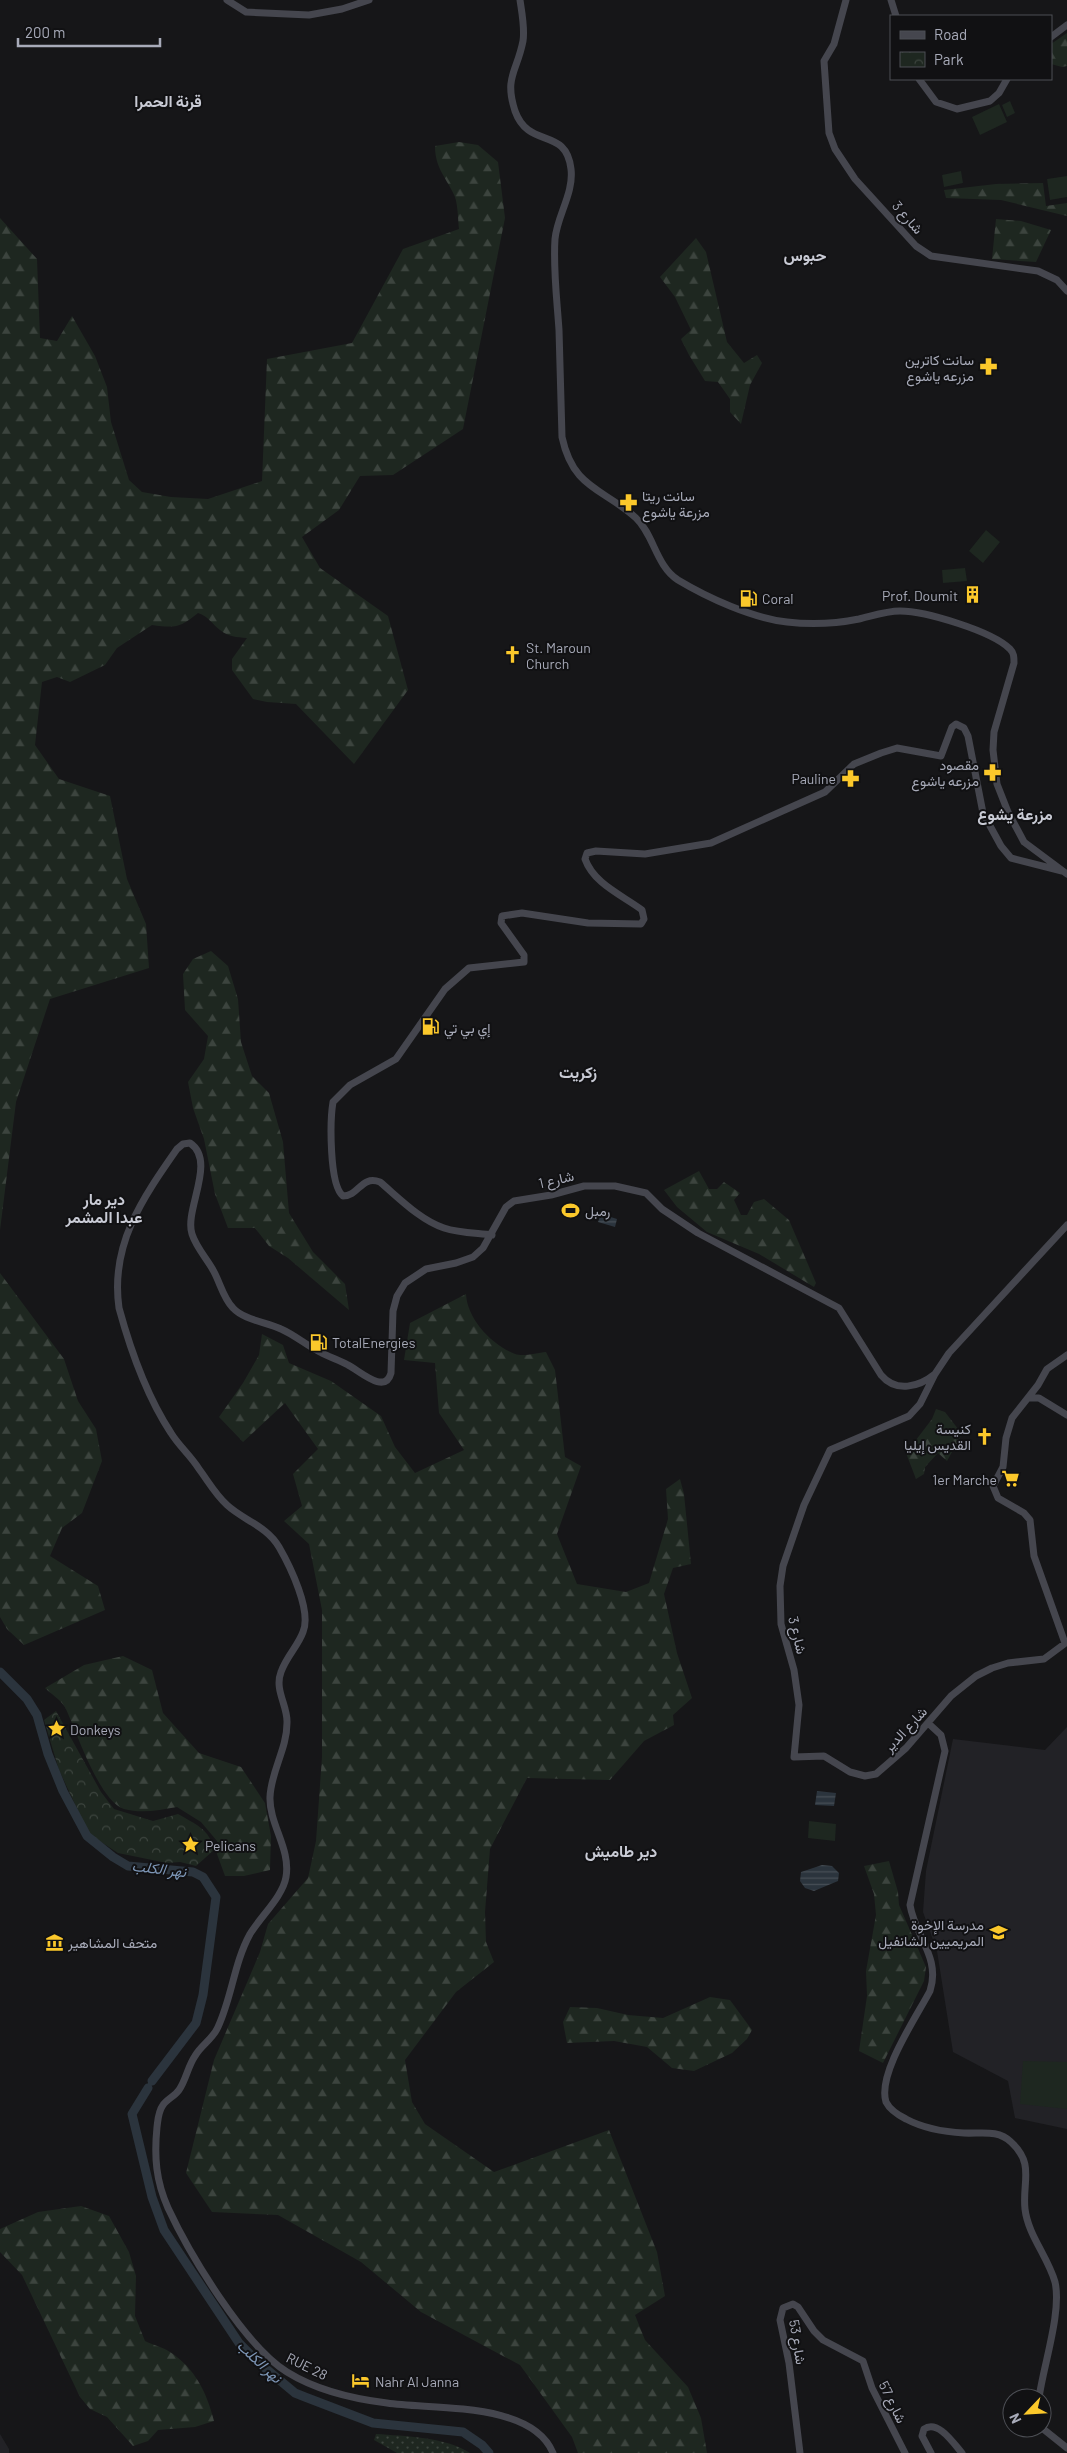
<svg xmlns="http://www.w3.org/2000/svg" width="1067" height="2453" viewBox="0 0 1067 2453" font-family="Barlow,Vazirmatn,sans-serif">
	<style>
		.built { fill: #222226 }
		.grass { fill: url(#grass-dots) }
		.forest { fill: url(#forest-firs) }
		.park { fill: url(#park-crowns) }
		.pitch { fill: #1e2720 }
		.water { fill: url(#water-rules) }
		.lines { fill: none; stroke-linecap: round; stroke-linejoin: round }
		.river { stroke: #2b343d; stroke-width: 9 }
		.secondary { stroke: #45464e; stroke-width: 7 }
		.labels { text-anchor: middle; dominant-baseline: central; stroke-width: 4; stroke-linejoin: round; paint-order: stroke }
		.street-label { font-size: 14px; fill: #a8abb9; stroke: #111113 }
		.poi-label { font-size: 14px; fill: #a8abb9; stroke: #111113; text-anchor: start }
		.water-label { font-size: 15px; font-style: italic; fill: #7d96b6; stroke: #111113 }
		.quarter-label { font-size: 16px; font-weight: bold; fill: #c9cbd5; stroke: #111113 }
	</style>
	<defs>
		<pattern id="grass-dots" width="8" height="8" patternUnits="userSpaceOnUse" patternTransform="scale(1.25)"><rect width="8" height="8" fill="#1e2720"/><path d="M2 2h.1M6 6h.1" fill="none" stroke="#3c443e" stroke-width="1.8" stroke-linecap="round"/></pattern>
		<pattern id="forest-firs" width="22" height="20" patternUnits="userSpaceOnUse" patternTransform="scale(1.25)"><rect width="22" height="20" fill="#1e2720"/><path d="M5 1l3.5 6h-7zM16 11l3.5 6h-7z" fill="#3c443e"/></pattern>
		<pattern id="park-crowns" width="20" height="18" patternUnits="userSpaceOnUse" patternTransform="scale(1.25)"><rect width="20" height="18" fill="#1e2720"/><path d="M2 6a3 3 0 1 1 6 0M12 15a3 3 0 1 1 6 0" fill="none" stroke="#3c443e"/></pattern>
		<pattern id="water-rules" width="6" height="5" patternUnits="userSpaceOnUse" patternTransform="scale(1.25)"><rect width="6" height="5" fill="#2b343d"/><path d="M0 2.5h6" fill="none" stroke="#474f57"/></pattern>
	</defs>
	<rect width="100%" height="100%" fill="#161618"/>
	<path class="built" d="M1067 1727V2129L1015 2118 1008 2081 953 2052 937 1951 923 1912 926 1871 953 1739 1045 1750Z
		M0 2434 9 2449V2453H0Z"/>
	<path class="grass" d="M376 2434C404 2436 446 2437 470 2453H397L374 2440Z"/>
	<path class="forest" d="M1067 33V66L1062 67 1051 64V44Z
		M459 142 478 145 498 162 505 218 463 429 393 475 360 476 339 510 302 537 320 568 388 616 408 690 354 764 296 704 267 702 253 699 232 670V659L247 638C237 637 228 637 220 630 211 623 209 617 198 613 180 628 175 628 152 625L117 648 105 665 70 682 57 677 42 682 35 745 59 779 110 796 127 879 146 924 149 968 50 999 16 1102 0 1230V218L37 259 40 338 57 341 72 316 95 356 107 387 111 422 129 480 142 492 171 497 208 499 262 481 267 359 352 343 403 249 459 229C458 220 458 206 455 197 447 178 435 169 435 146Z
		M1043 183 1046 206 1067 203V216L1001 200 946 198 944 190 996 184Z
		M996 219 1021 221 1051 230 1036 262 992 259Z
		M696 238 706 252 727 342 744 363 757 355 762 363 750 385 741 424 730 412V399L718 382 705 381 689 355 681 339 691 330 675 297 660 277Z
		M211 951 228 966 238 999 241 1042 252 1076 269 1093 283 1142 289 1213 313 1252 345 1284 349 1310 288 1258 269 1246 255 1228H228L215 1194 204 1139 193 1108 188 1082 204 1059 208 1036 185 1010 183 974 193 959Z
		M699 1171 709 1189H717L724 1182 740 1193 734 1200 741 1215H747L754 1202 764 1199 789 1220 816 1283 814 1287 759 1254 707 1232 677 1207 664 1190Z
		M0 1273 64 1359 78 1401 96 1429 102 1461 82 1513 62 1528 50 1556 98 1586 105 1610 24 1645 7 1629 0 1617Z
		M466 1294C467 1319 492 1345 515 1354 523 1357 537 1353 546 1352L555 1370 565 1457 581 1466 557 1534 577 1584 626 1592 649 1583 668 1519 666 1489 680 1479 684 1494 691 1564 673 1568 664 1594 677 1653 692 1698 673 1715 674 1725 644 1741 610 1780 527 1778 490 1849 485 1912 486 1942 494 1962 456 1992 405 2060 412 2102 425 2124 494 2172 609 2130 657 2252 665 2296 635 2315 645 2340 688 2387 701 2418 707 2453H578L572 2437 520 2365 421 2312 361 2262 278 2215 212 2212 186 2173 214 2060 260 1952 268 1924 308 1878 316 1841 322 1757V1610L309 1544 284 1521 302 1506 293 1474 318 1449 285 1403 243 1442 219 1417 243 1383 259 1355 262 1334 283 1345 289 1363 331 1381 381 1416 395 1447 415 1473 464 1450 439 1413 435 1363 404 1360 410 1323Z
		M936 1409 945 1412 962 1434 947 1461 938 1453 925 1467 924 1474 916 1479 906 1453 932 1419Z
		M123 1656 152 1670 163 1713 199 1753 241 1767 265 1803 271 1836 270 1870 244 1876H225L217 1854V1841L201 1822 177 1807C159 1810 142 1814 124 1809 99 1801 76 1730 65 1707 61 1700 51 1694 45 1688L84 1665Z
		M889 1861 898 1892 899 1905 926 1967 924 1981 883 2063 859 2051 867 1996 866 1971 876 1915 874 1894 864 1866Z
		M710 1997 730 2000 752 2030 747 2039 732 2053 694 2071 672 2068 647 2047 614 2041 567 2043 563 2022 570 2007 597 2008 628 2015 663 2018Z
		M81 2206 109 2216 129 2252 136 2276 135 2316 145 2341C153 2345 163 2347 170 2352 195 2368 207 2393 214 2421L195 2427 158 2430 148 2441 133 2446 107 2417 90 2409 80 2397 22 2275 0 2252V2229L38 2212Z"/>
	<path class="park" d="M56 1711 101 1792 114 1809 153 1821 178 1814C195 1824 210 1829 214 1850L196 1866 180 1862 167 1863 118 1853 89 1834 59 1770 44 1720Z"/>
	<path class="pitch" d="M1010 101 1015 113 1007 117 1002 105Z
		M999 104 1007 122 980 135 972 117Z
		M961 171 963 183 944 187 942 175Z
		M1067 176V197L1050 200 1047 179Z
		M986 530 1000 542 983 563 969 551Z
		M965 568 967 581 943 583 942 570Z
		M809 1821 836 1824 835 1841 808 1838Z
		M1023 2061 1067 2062V2109L1020 2104Z"/>
	<path class="water" d="M601 1214 617 1219 615 1227 598 1222Z
		M817 1791 836 1793 834 1806 815 1805Z
		M822 1865 832 1866 839 1873 838 1881 814 1891 805 1888 800 1881 801 1872Z"/>
	<g class="lines">
		<path class="river" d="M0 1672 27 1699 37 1715 48 1754 63 1791 87 1836 113 1857 128 1866 193 1872 203 1877 216 1897 203 1995 196 2023 152 2081
			M148 2088 132 2114 152 2197 164 2230 239 2343 259 2363 295 2393 305 2397 373 2423 463 2432 482 2445 489 2453"/>
		<path class="secondary" d="M227 0 246 12 309 15 342 9 369 0
			M520 0C522 14 525 28 523 41 517 72 504 77 515 111 529 150 566 126 571 169 574 193 557 216 555 239 553 269 557 300 559 330 560 366 561 401 562 437 573 489 603 488 636 518 654 535 656 566 678 580 708 598 752 618 787 622 812 625 834 624 859 619 872 616 886 611 900 611 925 611 992 631 1010 649 1014 653 1014 657 1014 663L994 732 993 750 997 784 1008 812 1024 842 1067 874
			M846 0 834 44 824 61 829 133 835 149 855 179 916 246 931 256 1038 271 1057 280 1067 291
			M891 0 896 16
			M1051 37 1067 25
			M919 79 936 102 957 109 990 101 999 93 1007 79
			M1067 1225 949 1353 935 1374 920 1404 909 1416 830 1450 804 1505 783 1566 780 1586 781 1624 794 1670 799 1705 794 1757 824 1756 850 1772 865 1776 876 1774 906 1748 951 1696 976 1676 992 1668 1008 1663 1044 1659 1067 1642
			M492 1235C476 1233 459 1233 444 1228 420 1220 399 1198 380 1182 361 1175 359 1196 343 1196 329 1185 330 1120 333 1102L350 1085 396 1059 445 989 469 968 524 962V955L501 923 502 916 522 913 588 923 641 924 644 919 642 910C622 895 594 884 585 859L587 853 596 851 645 854 711 843 825 792 854 764 881 753 897 748 941 756 952 727 956 724 964 728 968 736 983 813 1001 846 1011 858 1062 871
			M1028 1398H1039L1067 1415
			M1065 1643 1034 1556 1030 1520 1024 1513 998 1498 993 1486 1003 1467 1006 1438 1012 1418 1038 1385 1047 1369 1067 1355
			M928 1723 941 1735 945 1751 910 1905C915 1936 941 1958 930 1991 917 2016 877 2074 886 2102 890 2110 898 2115 906 2119 923 2128 944 2132 964 2133 980 2134 998 2129 1011 2142 1035 2164 1022 2182 1025 2209 1028 2235 1048 2257 1055 2282 1062 2312 1043 2367 1039 2398
			M1042 2428 1067 2448
			M553 2453C532 2401 433 2410 387 2403 354 2399 316 2390 287 2372 244 2345 190 2255 168 2208 156 2181 154 2157 157 2127 158 2120 158 2112 163 2105 167 2099 175 2096 179 2090 186 2080 188 2066 195 2056 201 2045 213 2039 218 2027 232 1997 234 1963 250 1934 261 1916 283 1896 286 1877 291 1849 269 1824 270 1797 271 1771 287 1749 287 1723 288 1706 274 1690 281 1672 286 1657 298 1646 303 1632 312 1611 290 1566 279 1547 267 1526 243 1520 227 1505 215 1494 208 1481 199 1469 191 1456 179 1446 171 1433 146 1395 131 1352 119 1308 110 1245 142 1199 177 1149L183 1144 190 1143C217 1161 184 1210 192 1234 196 1247 207 1259 213 1270 220 1282 223 1298 233 1308 244 1320 266 1322 281 1329 295 1335 307 1346 320 1352 329 1357 339 1360 348 1365 360 1371 385 1395 391 1373L393 1311 397 1296 405 1283 426 1269 456 1263 473 1257 483 1248 506 1207 514 1201 551 1195 584 1186H615L646 1193 662 1209 698 1233 839 1308 881 1375C896 1393 919 1387 935 1374
			M800 2453 789 2363 780 2320 783 2308 793 2304 798 2307 814 2331 823 2340 863 2361 872 2388 905 2453
			M931 2453 922 2436 924 2429C938 2419 954 2444 962 2453"/>
	</g>
	<defs>
		<symbol id="pharmacy-bare" viewBox="-9 -9 18 18"><path d="M-2-6h4v4h4v4h-4v4h-4v-4h-4v-4h4Z" fill="#fbc82b" stroke="#111113" stroke-width="2.5" paint-order="stroke"/></symbol>
		<symbol id="building-bare" viewBox="-9 -9 18 18"><path d="M-4-6H4V6H1V3H-1V6H-4ZM-2.5-4.3h1.7v1.8h-1.7ZM.8-4.3h1.7v1.8H.8ZM-2.5-1h1.7V.8h-1.7ZM.8-1h1.7V.8H.8Z" fill="#fbc82b" stroke="#111113" stroke-width="2.5" paint-order="stroke"/></symbol>
		<symbol id="fuel-bare" viewBox="-9 -9 18 18"><path d="M-5.5-6h7V0h2V4h1.3V-2.5L3-4.5l.8-.8L6-3V5H2.5V1h-1V6h-7ZM-4.2-4.7v3.2H.2V-4.7Z" fill="#fbc82b" stroke="#111113" stroke-width="2.5" paint-order="stroke"/></symbol>
		<symbol id="church-bare" viewBox="-9 -9 18 18"><path d="M-1.2-6h2.4v3.5h3.3v2.4h-3.3V6h-2.4V-.1h-3.3v-2.4h3.3Z" fill="#fbc82b" stroke="#111113" stroke-width="2.5" paint-order="stroke"/></symbol>
		<symbol id="stadium-bare" viewBox="-9 -9 18 18"><path d="M0-5a6.5 5 0 1 0 0 10a6.5 5 0 1 0 0-10ZM-3.5-1.8h7v3.6h-7Z" fill="#fbc82b" stroke="#111113" stroke-width="2.5" paint-order="stroke"/></symbol>
		<symbol id="supermarket-bare" viewBox="-9 -9 18 18"><path d="M-6-5.5h2.5l.6 2H6L4.5 2H-2.5L-4.4-4H-6ZM-1.5 3.2a1.3 1.3 0 1 0 .1 0ZM3 3.2a1.3 1.3 0 1 0 .1 0Z" fill="#fbc82b" stroke="#111113" stroke-width="2.5" paint-order="stroke"/></symbol>
		<symbol id="sight-bare" viewBox="-9 -9 18 18"><path d="M0-6L1.8-2.2L6-1.7L2.9 1.2L3.7 5.4L0 3.3L-3.7 5.4L-2.9 1.2L-6-1.7L-1.8-2.2Z" fill="#fbc82b" stroke="#111113" stroke-width="2.5" paint-order="stroke"/></symbol>
		<symbol id="university-bare" viewBox="-9 -9 18 18"><path d="M0-5L7-2L0 1L-7-2ZM-4 1L0 2.5L4 1V4Q0 6-4 4Z" fill="#fbc82b" stroke="#111113" stroke-width="2.5" paint-order="stroke"/></symbol>
		<symbol id="museum-bare" viewBox="-9 -9 18 18"><path d="M0-6L6-3V-2H-6V-3ZM-5-1h2V3h-2ZM-1-1h2V3h-2ZM3-1h2V3H3ZM-6 4H6V6H-6Z" fill="#fbc82b" stroke="#111113" stroke-width="2.5" paint-order="stroke"/></symbol>
		<symbol id="hotel-bare" viewBox="-9 -9 18 18"><path d="M-6-4.5h1.5V1H6V5H4.5V3h-9V5H-6ZM-4 0a1.8 1.8 0 1 1 3.6 0ZM.5 0V-2.5h3Q6-2.5 6 0Z" fill="#fbc82b" stroke="#111113" stroke-width="2.5" paint-order="stroke"/></symbol>
	</defs>
	<g fill-rule="evenodd">
		<use href="#pharmacy-bare" x="976" y="354" width="25" height="25"/>
		<use href="#pharmacy-bare" x="616" y="490" width="25" height="25"/>
		<use href="#building-bare" x="960" y="582" width="25" height="25"/>
		<use href="#fuel-bare" x="736" y="586" width="25" height="25"/>
		<use href="#church-bare" x="500" y="642" width="25" height="25"/>
		<use href="#pharmacy-bare" x="980" y="760" width="25" height="25"/>
		<use href="#pharmacy-bare" x="838" y="766" width="25" height="25"/>
		<use href="#fuel-bare" x="418" y="1014" width="25" height="25"/>
		<use href="#stadium-bare" x="558" y="1198" width="25" height="25"/>
		<use href="#fuel-bare" x="306" y="1330" width="25" height="25"/>
		<use href="#church-bare" x="972" y="1424" width="25" height="25"/>
		<use href="#supermarket-bare" x="998" y="1466" width="25" height="25"/>
		<use href="#sight-bare" x="44" y="1716" width="25" height="25"/>
		<use href="#sight-bare" x="178" y="1832" width="25" height="25"/>
		<use href="#university-bare" x="986" y="1920" width="25" height="25"/>
		<use href="#museum-bare" x="42" y="1930" width="25" height="25"/>
		<use href="#hotel-bare" x="348" y="2368" width="25" height="25"/>
	</g>
	<g class="labels">
		<g class="street-label">
			<text transform="translate(908 217) rotate(49)">شارع 3</text>
			<text transform="translate(556 1179) rotate(-13)">شارع 1</text>
			<text transform="translate(798 1635) rotate(76)">شارع 3</text>
			<text transform="translate(905 1729) rotate(-47)">شارع الدير</text>
			<text transform="translate(798 2342) rotate(81)">شارع 53</text>
			<text transform="translate(307 2366) rotate(26)">RUE 28</text>
			<text transform="translate(893 2402) rotate(64)">شارع 57</text>
		</g>
		<g class="poi-label">
			<text x="974" y="359" text-anchor="end">سانت كاترين<tspan x="974" dy="16">مزرعه ياشوع</tspan></text>
			<text x="642" y="495">سانت ريتا<tspan x="642" dy="16">مزرعة ياشوع</tspan></text>
			<text x="958" y="595" text-anchor="end">Prof. Doumit</text>
			<text x="762" y="598">Coral</text>
			<text x="526" y="647">St. Maroun<tspan x="526" dy="16">Church</tspan></text>
			<text x="979" y="764" text-anchor="end">مقصود<tspan x="979" dy="16">مزرعه ياشوع</tspan></text>
			<text x="836" y="778" text-anchor="end">Pauline</text>
			<text x="444" y="1027">إي بي تي</text>
			<text x="585" y="1210">رمبل</text>
			<text x="332" y="1342">TotalEnergies</text>
			<text x="971" y="1428" text-anchor="end">كنيسة<tspan x="971" dy="16">القديس إيليا</tspan></text>
			<text x="997" y="1479" text-anchor="end">1er Marche</text>
			<text x="70" y="1729">Donkeys</text>
			<text x="205" y="1845">Pelicans</text>
			<text x="984" y="1924" text-anchor="end">مدرسة الإخوة<tspan x="984" dy="16">المريميين الشانفيل</tspan></text>
			<text x="68" y="1942">متحف المشاهير</text>
			<text x="375" y="2381">Nahr Al Janna</text>
		</g>
		<g class="water-label">
			<text transform="translate(159 1868) rotate(7)">نهر الكلب</text>
			<text transform="translate(260 2361) rotate(43)">نهر الكلب</text>
		</g>
		<g class="quarter-label">
			<text x="168" y="100">قرنة الحمرا</text>
			<text x="805" y="254">حبوس</text>
			<text x="1015" y="813">مزرعة يشوع</text>
			<text x="578" y="1071">زكريت</text>
			<text x="104" y="1198">دير مار<tspan x="104" dy="18">عبدا المشمر</tspan></text>
			<text x="621" y="1850">دير طاميش</text>
		</g>
	</g>
	<rect x="890" y="15" width="162" height="65" fill="#111113" stroke="#4d4f55"/>
	<rect x="900" y="31" width="25" height="8" fill="#45464e" stroke="#4d4f55"/>
	<text x="934" y="40" font-size="15" fill="#a8abb9">Road</text>
	<rect x="900" y="52" width="25" height="15" fill="url(#park-crowns)" stroke="#4d4f55"/>
	<text x="934" y="65" font-size="15" fill="#a8abb9">Park</text>
	<g transform="translate(1027 2413) rotate(245)"><circle r="24" fill="#111113" stroke="#4d4f55"/>
	<path d="M0-4L9 19L0 12L-9 19Z" fill="#fbc82b"/>
	<text y="-8" font-size="14" font-weight="bold" text-anchor="middle" fill="#a8abb9">N</text>
	</g>
	<path d="M18 38v8h142v-8" fill="none" stroke="#a8abb9" stroke-width="2.5"/>
	<text x="25" y="38" font-size="15" fill="#a8abb9" stroke="#111113" stroke-width="4" paint-order="stroke">200 m</text>
</svg>
